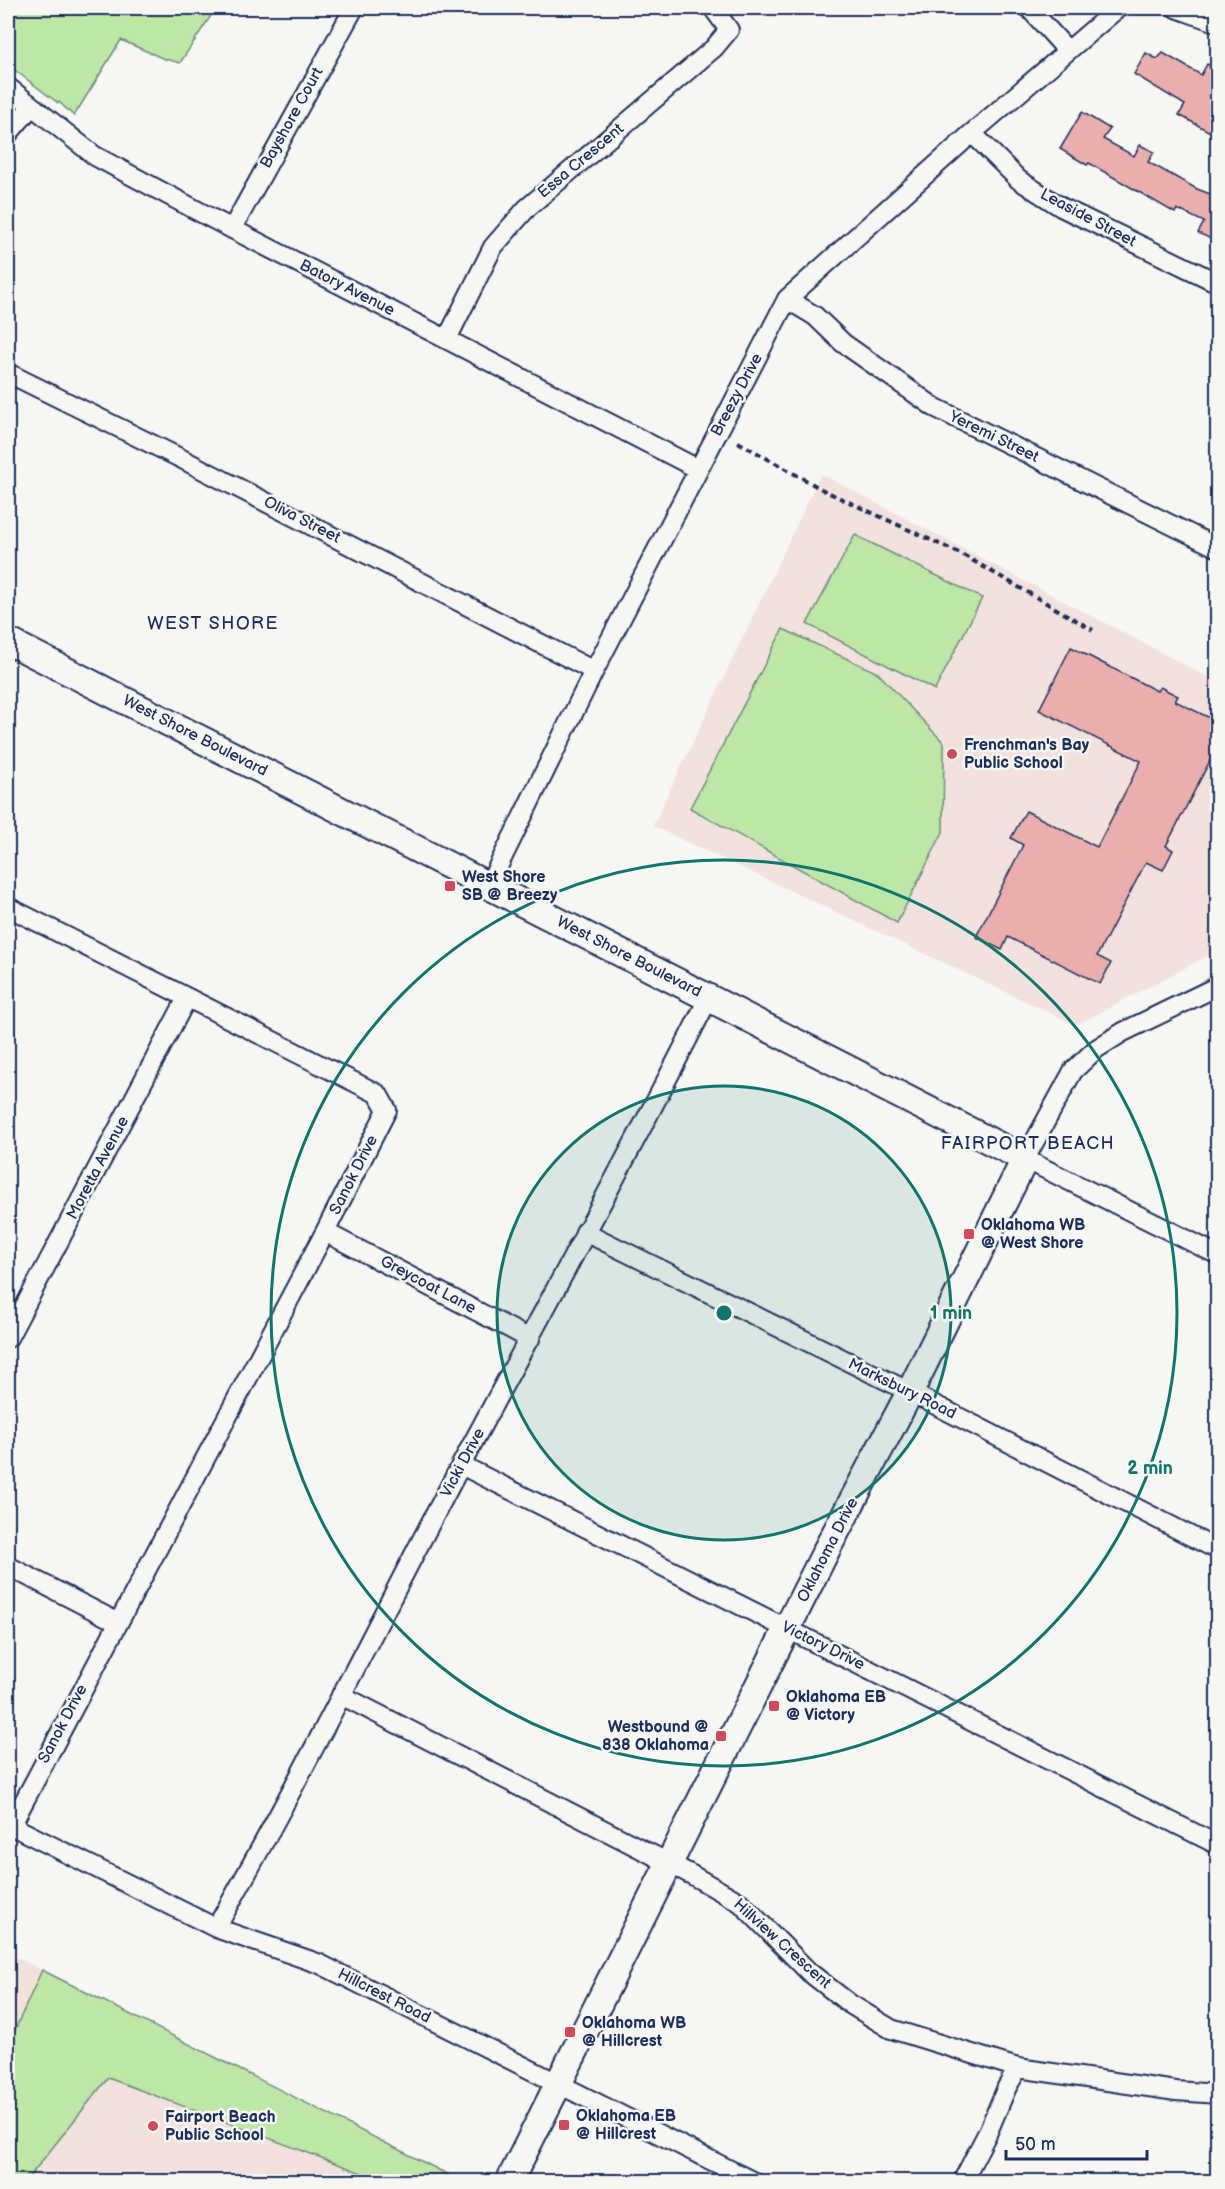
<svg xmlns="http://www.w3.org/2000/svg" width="1225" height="2189" viewBox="0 0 1225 2189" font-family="'Balsamiq Sans',sans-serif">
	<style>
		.built { fill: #f2e1dd }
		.green { fill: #bce7a4; stroke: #6c8b81; stroke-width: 1.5 }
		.building { fill: #eaafac; stroke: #1b2f5e; stroke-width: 1.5 }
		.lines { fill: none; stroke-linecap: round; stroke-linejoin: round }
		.street-casing { stroke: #1b2f5e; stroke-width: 22 }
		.secondary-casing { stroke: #1b2f5e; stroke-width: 30 }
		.path { stroke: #1b2f5e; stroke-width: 4; stroke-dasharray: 6 4.5; stroke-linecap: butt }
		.street { stroke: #f6f6f2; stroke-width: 18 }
		.secondary { stroke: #f6f6f2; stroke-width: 26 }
		.ring { fill: none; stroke: #0f766e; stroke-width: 3 }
		.poi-dot { fill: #d1495b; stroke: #f6f6f2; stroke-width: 2 }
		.labels { text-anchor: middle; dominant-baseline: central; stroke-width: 5; stroke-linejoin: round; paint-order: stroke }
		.street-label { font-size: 16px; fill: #1b2f5e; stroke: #f6f6f2 }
		.poi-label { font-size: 16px; font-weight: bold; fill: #1b2f5e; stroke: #f6f6f2; text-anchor: start }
		.neighbourhood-label { font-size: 18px; letter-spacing: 1.5px; fill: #1b2f5e; stroke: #f6f6f2 }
		.centre { fill: #0f766e; stroke: #f6f6f2; stroke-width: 3 }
		.ring-label { font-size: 18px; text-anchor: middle; font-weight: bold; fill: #0f766e; stroke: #f6f6f2; stroke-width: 5; stroke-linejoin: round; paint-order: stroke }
	</style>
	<rect width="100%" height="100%" fill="#f6f6f2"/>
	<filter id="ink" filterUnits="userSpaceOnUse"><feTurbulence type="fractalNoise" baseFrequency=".0167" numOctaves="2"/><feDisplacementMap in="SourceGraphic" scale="12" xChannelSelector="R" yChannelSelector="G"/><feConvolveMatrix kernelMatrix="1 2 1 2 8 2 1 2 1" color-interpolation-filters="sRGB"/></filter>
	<g filter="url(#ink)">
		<path class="built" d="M821 474 1217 682V951L1076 1025 653 826Z
			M8 1953 42 1970 8 2045Z
			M108 2078 367 2175H449L446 2182H26Z"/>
		<path class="green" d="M13 8H216L180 63 162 58 121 40 74 116 59 102 58 103 8 65V14Z
			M855 535 982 598 935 690 807 624Z
			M783 629 878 673 944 743 943 832 897 923 690 808Z
			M42 1970 449 2175H367L108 2078 26 2181H8V2045Z"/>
		<path class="building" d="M1146 53 1157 59 1163 53 1201 75 1207 64 1218 70V122L1212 133 1179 115 1185 105 1134 74Z
			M1082 112 1110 129 1103 139 1134 156 1140 145 1154 152 1148 162 1197 189 1218 197V242L1198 233 1204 222 1177 209 1175 213 1089 163 1087 165 1060 149Z
			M1071 647 1157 691 1160 687 1178 696 1175 701 1218 722V757L1213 755 1166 846 1173 850 1163 870 1146 862 1097 956 1111 963 1100 984 1008 937 1002 950 976 937 1023 845 1011 838 1026 811 1097 847 1141 761 1039 710Z"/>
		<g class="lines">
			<defs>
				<path id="street" d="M1029 8 1067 50
					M1176 8 1218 23
					M8 87 95 156 211 218 698 469
					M972 133 1019 180 1061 207 1218 283
					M8 134 31 107
					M232 229 354 8
					M787 299 815 316 843 343 934 407 1218 548
					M447 339 493 247 527 208 714 48 729 30 713 8
					M8 373 180 458 594 671
					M489 885 594 671 787 299 972 133 1118 8
					M8 907 378 1094 387 1110 325 1232 11 1826
					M1218 986 1123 1032 1096 1049 1073 1071 1025 1159 1218 1255
					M325 1232 530 1339
					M585 1232 910 1392 1218 1550
					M8 1338 187 998
					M461 1465 1218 1845
					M8 1566 117 1622
					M341 1695 692 1875 741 1903 809 1972 850 2004 891 2029 1018 2068 1176 2091 1218 2094
					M8 1824 216 1928 320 1964 754 2182
					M216 1928C303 1776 379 1619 461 1465 544 1309 630 1155 709 997
					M962 2182 987 2134 1007 2087 1018 2068"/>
				<path id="secondary" d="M8 641 1025 1159 910 1392 829 1545 509 2182"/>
			</defs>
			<use href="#street" class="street-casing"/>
			<use href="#secondary" class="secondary-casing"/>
			<path class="path" d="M738 442 825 491 963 555 1093 630"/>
			<use href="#street" class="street"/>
			<use href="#secondary" class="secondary"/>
		</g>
	</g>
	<circle cx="724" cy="1313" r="227" fill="#0f766e" fill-opacity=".12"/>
	<g class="ring">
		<circle cx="724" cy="1313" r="227"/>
		<circle cx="724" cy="1313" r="453"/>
	</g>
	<g class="poi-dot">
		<circle cx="952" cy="754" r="6"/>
		<rect x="444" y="880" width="12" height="12" rx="3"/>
		<rect x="963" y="1228" width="12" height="12" rx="3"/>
		<rect x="768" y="1700" width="12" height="12" rx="3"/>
		<rect x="715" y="1730" width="12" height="12" rx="3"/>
		<rect x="564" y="2026" width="12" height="12" rx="3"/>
		<rect x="558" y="2119" width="12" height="12" rx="3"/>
		<circle cx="153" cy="2126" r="6"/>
	</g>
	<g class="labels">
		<g class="street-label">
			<text transform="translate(292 118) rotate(-61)">Bayshore Court</text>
			<text transform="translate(581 161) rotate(-40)">Essa Crescent</text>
			<text transform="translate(1088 218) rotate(28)">Leaside Street</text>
			<text transform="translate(347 288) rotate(27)">Batory Avenue</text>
			<text transform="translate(737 395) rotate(-62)">Breezy Drive</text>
			<text transform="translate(994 437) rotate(26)">Yeremi Street</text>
			<text transform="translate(302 520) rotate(27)">Oliva Street</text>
			<text transform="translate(195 736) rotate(27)">West Shore Boulevard</text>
			<text transform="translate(629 957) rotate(27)">West Shore Boulevard</text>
			<text transform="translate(98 1168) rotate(-62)">Moretta Avenue</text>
			<text transform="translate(354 1175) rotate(-63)">Sanok Drive</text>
			<text transform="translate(428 1285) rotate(28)">Greycoat Lane</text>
			<text transform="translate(902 1389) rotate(26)">Marksbury Road</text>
			<text transform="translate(463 1463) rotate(-62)">Vicki Drive</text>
			<text transform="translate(828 1550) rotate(-63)">Oklahoma Drive</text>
			<text transform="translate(823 1646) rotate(26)">Victory Drive</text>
			<text transform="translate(63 1724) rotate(-62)">Sanok Drive</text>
			<text transform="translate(782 1944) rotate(42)">Hillview Crescent</text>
			<text transform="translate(384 1996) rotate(27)">Hillcrest Road</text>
		</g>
		<g class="poi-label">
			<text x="964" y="745">Frenchman's Bay<tspan x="964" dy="18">Public School</tspan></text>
			<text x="462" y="877">West Shore<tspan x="462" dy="18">SB @ Breezy</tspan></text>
			<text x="981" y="1225">Oklahoma WB<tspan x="981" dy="18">@ West Shore</tspan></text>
			<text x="786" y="1697">Oklahoma EB<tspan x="786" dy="18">@ Victory</tspan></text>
			<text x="709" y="1727" text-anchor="end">Westbound @<tspan x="709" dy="18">838 Oklahoma</tspan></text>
			<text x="582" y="2023">Oklahoma WB<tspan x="582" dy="18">@ Hillcrest</tspan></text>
			<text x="576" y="2116">Oklahoma EB<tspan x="576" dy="18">@ Hillcrest</tspan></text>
			<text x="165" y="2117">Fairport Beach<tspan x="165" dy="18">Public School</tspan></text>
		</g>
		<g class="neighbourhood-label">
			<text x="213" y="623">WEST SHORE</text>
			<text x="1028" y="1143">FAIRPORT BEACH</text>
		</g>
	</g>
	<circle cx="724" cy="1313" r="9" class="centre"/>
	<g class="ring-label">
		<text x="951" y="1319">1 min</text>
		<text x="1150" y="1474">2 min</text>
	</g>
	<rect width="1225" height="2189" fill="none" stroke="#f6f6f2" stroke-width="30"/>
	<rect x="15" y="15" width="1195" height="2159" fill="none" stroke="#1b2f5e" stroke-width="2" filter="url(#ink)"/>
	<path d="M1006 2150v9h141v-9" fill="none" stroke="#1b2f5e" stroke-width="3"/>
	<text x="1015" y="2150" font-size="18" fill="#1b2f5e" stroke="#f6f6f2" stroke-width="4.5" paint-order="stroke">50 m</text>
</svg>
